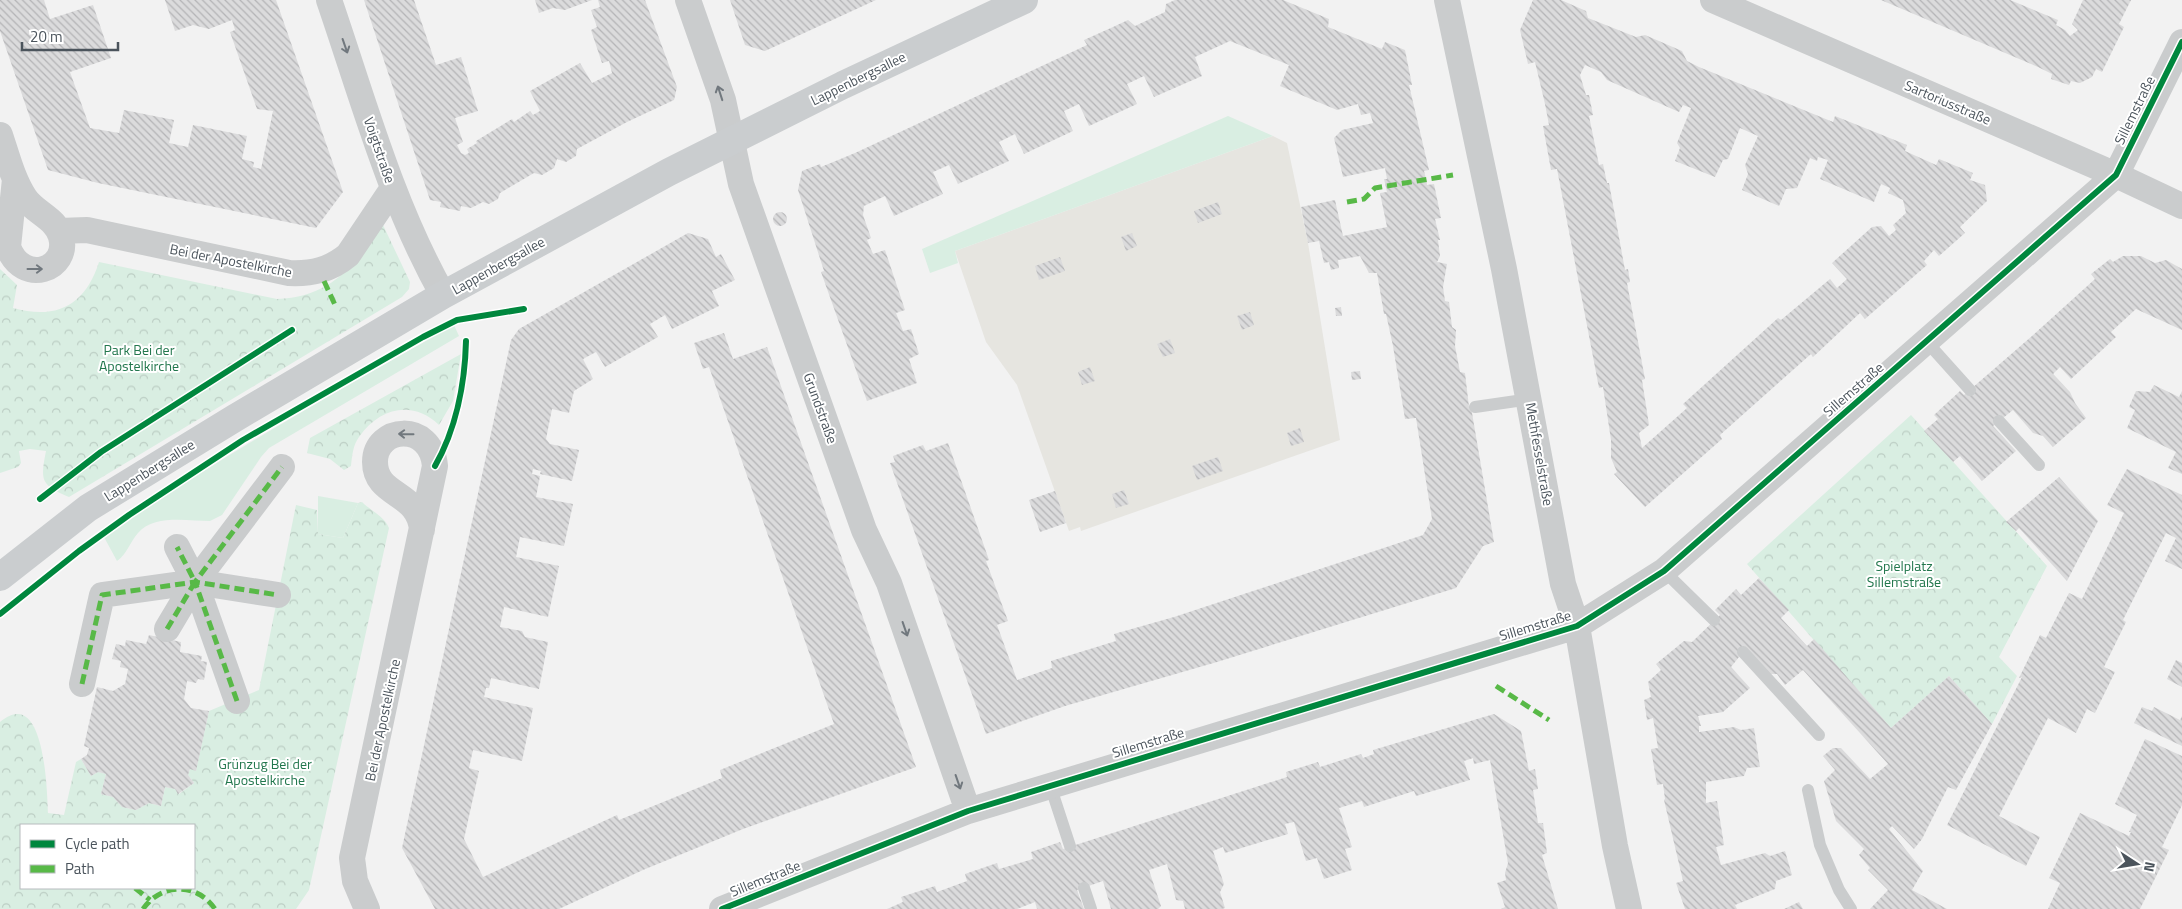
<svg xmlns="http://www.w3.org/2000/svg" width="2182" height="909" viewBox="0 0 2182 909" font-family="'Titillium Web',sans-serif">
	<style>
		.commercial { fill: #e6e5e0 }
		.grass { fill: #d9eee2 }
		.park { fill: url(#park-crowns); fill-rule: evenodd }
		.building { fill: url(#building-back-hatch); fill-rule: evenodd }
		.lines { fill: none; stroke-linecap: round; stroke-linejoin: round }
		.lane { stroke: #cacccd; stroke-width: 12 }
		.street { stroke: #cacccd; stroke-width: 26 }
		.secondary { stroke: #cacdcf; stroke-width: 28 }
		.quiet { stroke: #58b947; stroke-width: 5; stroke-dasharray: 10 5; stroke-linecap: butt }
		.cycleway-casing { stroke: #fff; stroke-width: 9 }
		.cycleway { stroke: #00873e; stroke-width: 6 }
		.oneway { stroke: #71787e }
		.labels { text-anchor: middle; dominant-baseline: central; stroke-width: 4; stroke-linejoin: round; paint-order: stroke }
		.street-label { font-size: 14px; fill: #4b545c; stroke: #fff }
		.park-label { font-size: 14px; fill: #22774d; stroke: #fff }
	</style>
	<defs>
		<pattern id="park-crowns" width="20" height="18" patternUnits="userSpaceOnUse" patternTransform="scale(1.25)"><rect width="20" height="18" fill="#d9eee2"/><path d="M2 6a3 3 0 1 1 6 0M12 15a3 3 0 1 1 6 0" fill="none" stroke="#bccec4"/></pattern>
		<pattern id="building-back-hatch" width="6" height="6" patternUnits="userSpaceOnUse" patternTransform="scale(1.25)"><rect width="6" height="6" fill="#dbdbdc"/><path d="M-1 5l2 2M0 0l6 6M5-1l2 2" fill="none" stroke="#b4b4b6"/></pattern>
	</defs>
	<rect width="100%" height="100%" fill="#f2f2f2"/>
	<path class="commercial" d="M1273 136 1287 143 1308 243 1340 440 1081 531 1080 527 1069 531 1017 385 986 342 955 251Z"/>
	<path class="grass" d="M1228 116 1273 136 955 251 958 263 930 273 922 249Z
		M454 325 459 336 269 448 261 457 222 515 210 521C188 521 154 514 138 533 130 542 127 554 117 561L104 537C215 459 336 392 454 325Z
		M318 496 358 503 343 538 318 534Z"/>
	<path class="park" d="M383 225 410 282 409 289 402 297 69 497C41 485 40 481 46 451L30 449 19 451 21 463 18 467 0 473V269L17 285 13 308C56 320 85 306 99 262L277 299C332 297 354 265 383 225Z
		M461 354 453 401 439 425C413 400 380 407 359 437 353 445 352 456 351 466L344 470 330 459 307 453 310 438Z
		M1911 415 2047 566 1999 657 2017 676 1992 724 1949 676 1891 728 1747 564Z
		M362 502C371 511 384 516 389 528L309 890 296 909H0V722C45 684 47 791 48 813L64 815 76 762 81 759 91 776 98 772 106 774 101 794 113 797 122 807 136 810 149 803 161 806 165 787 175 789 179 794 194 783 188 775 190 769 196 770 209 711 259 690 296 505 317 510 318 534 343 538 358 503ZM21 825H194V888H21Z"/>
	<path class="building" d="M0 0H44L50 19 93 5 111 58 70 72 90 128 119 133 124 110 174 120 169 143 188 147 193 125 247 136 242 159 254 162 253 167 261 169 273 111 257 109 230 32 235 30 232 20 209 29 193 25 175 31 165 0H276L343 192 316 228 98 183 48 170 0 31Z
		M364 0H414L436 65 461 57 478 111 455 118 463 142 457 145 461 153 465 155 469 153 467 149 477 143 476 141 512 119 514 122 530 111 533 115 540 111 530 91 580 63 592 83 612 73 609 61 602 63 591 30 597 27 591 10 600 7 598 0H645L677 87 674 100 627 122 577 149 576 156 566 162 557 159 554 168 542 175 534 173 500 193 498 199 489 204 483 202 471 208 461 206 460 211 440 207 441 202 430 200Z
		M535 0H592L565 10 553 8 539 13Z
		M730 0H876L765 51 745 45Z
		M1175 0H1283L1329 19 1328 27 1382 49 1385 42 1405 50 1412 85H1409L1429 170 1424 171 1426 179 1427 185 1434 184 1441 218 1435 219 1440 240H1438L1440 256 1437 262 1447 264 1443 287 1445 301 1449 302 1452 327 1456 330 1455 346 1460 372 1465 373 1469 407H1471L1494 542 1483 546 1456 588 1217 662 1065 706 986 734 890 463 895 462 893 456 923 445 926 451 948 443 989 560 986 561 1008 621 997 625 1017 680 1052 668 1051 661 1116 641 1114 634 1174 617 1423 535 1432 519 1416 418 1405 419 1393 346 1386 314H1384L1377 273H1369L1360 256 1338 260 1339 268 1331 270 1329 262 1324 263 1319 241 1308 243 1301 207 1335 200 1343 236 1387 227 1380 193 1387 192 1384 179H1387L1385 168 1343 177 1334 138 1342 130 1373 123 1370 113 1361 115 1358 104 1337 110 1280 86 1289 65 1230 41 1195 57 1202 76 1154 97 1144 76 1127 84 1137 104 1089 126 1079 104 1064 111 1073 131 1024 154 1015 134 999 142 1009 161 958 184 949 165 933 172 943 194 894 216 885 196 864 206 863 215 871 238 867 240 873 254 885 250 905 310 896 313 903 331 911 329 919 354 909 359 917 383 867 401 821 272 824 271 798 190 802 171 820 164 821 167 855 153 1087 45 1084 40 1113 27 1128 20 1135 26 1165 12 1166 4Z
		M1533 0H1561L1586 11 1588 18 1636 37 1645 35 1682 51 1687 61 1699 67 1833 122 1835 116 1907 145 1905 151 1936 165 1939 159 1973 173 1970 180 1985 185 1987 201 1960 227 1965 233 1939 256 1934 250 1924 261 1927 265 1865 319 1860 313 1813 357 1811 354 1720 435 1722 439 1645 507 1614 474 1617 472 1611 458V440L1603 387 1599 388 1557 169 1551 170 1543 126 1549 125 1545 104 1535 62 1528 64 1520 30ZM1585 65 1601 72 1607 80 1679 112 1683 105 1691 108 1677 143 1680 148 1675 161 1715 177 1723 160 1728 159 1740 128 1758 136 1745 165 1748 174 1742 190 1779 206 1786 189 1797 188 1810 158 1817 161 1818 157 1828 160 1820 179 1874 202 1881 184 1890 188 1888 193 1903 200 1906 213 1893 225 1896 230 1889 236 1881 226 1872 227 1832 263 1847 279 1837 288 1830 279 1781 320 1778 318 1683 404 1687 408 1642 448 1639 433 1649 425 1642 380 1645 379 1627 283 1630 282 1628 269 1625 270 1609 183H1607L1603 164 1599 165 1589 116 1593 115 1589 95H1586L1580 75Z
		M1881 0H2010L2058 20 2056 25 2065 30 2070 36 2078 30 2072 24 2083 0H2131L2119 24 2124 27 2102 72 2096 69 2092 77 2080 83 2071 81 2069 85 2051 79 2052 74 2038 67Z
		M1218 202 1222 214 1198 223 1194 211Z
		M773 219a7 7 0 1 1 14 0a7 7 0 1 1-14 0Z
		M688 233 708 239 716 257 721 254 735 280 712 291 719 306 672 329 665 315 650 324 658 337 605 367 596 352 583 359 593 379 574 391 569 413 552 409 546 439 550 444 579 450 572 481 540 474 541 471 533 469 532 474 540 476 536 497 573 504 564 546 520 537 516 557 559 566 548 617 504 607 500 627 522 631 525 637 548 642 539 689 491 678 489 688H486L484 697 533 708 522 761 473 750 469 768 479 771 464 839 483 877 617 815 619 820 722 778 720 770 834 724 709 367 703 369 694 343 724 333 733 359 767 347 916 767 743 829 643 870 559 909H435L402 848 511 340 519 329Z
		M1132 233 1137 246 1126 251 1121 237Z
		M2123 256H2141L2155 263 2166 260 2182 269V330L2136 309 2111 332 2116 337 2071 379 2060 367 2053 374 2070 392 2075 403 2086 418 2053 447 2043 436 2033 433 2013 410 1993 426 2016 451 1982 481 1960 456 1953 462 1924 431 1938 419 1934 415 1960 391 1964 395 2032 336 2095 279 2091 274 2110 259 2113 262Z
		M1060 257 1065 271 1039 280 1035 266Z
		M1341 307 1342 316H1336L1335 308Z
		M1250 312 1254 325 1242 330 1237 316Z
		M1170 339 1175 353 1163 357 1157 344Z
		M1090 367 1095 381 1082 385 1078 372Z
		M1360 371 1361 379 1352 380 1351 372Z
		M2154 385 2179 397 2182 391V474L2168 468 2176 452 2127 428 2135 410 2129 407 2136 391 2150 392Z
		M1300 428 1304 442 1291 446 1287 433Z
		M1218 457 1223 471 1197 480 1192 466Z
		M2127 469 2182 495V569L2165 561 2176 538 2166 533 2123 620 2126 622 2104 667 2115 672 2095 713 2087 709 2076 733 2048 718 1999 816 2040 837 2026 866 1947 825 2022 677 2019 678 2040 635 2046 638 2069 593 2082 599 2124 513 2107 505Z
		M2059 477 2098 521 2067 581 2019 528 2016 531 2006 522Z
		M1124 490 1129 504 1116 508 1112 494Z
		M1055 491 1066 523 1040 532 1029 500Z
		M1759 578 1789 610 1781 618 1807 646 1814 639 1891 728 1949 676 1992 724 1956 790 1948 787 1922 839 1914 849 1892 826 1889 829 1923 871 1912 890 1947 909H1870L1888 890 1868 870 1870 868 1859 855 1864 849 1836 821 1824 781 1835 770 1823 756 1833 748H1841L1870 779 1888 764 1803 670 1785 685 1777 674H1769L1743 652 1731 667 1750 688 1723 712 1698 716 1701 726H1699V732L1734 727 1741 730 1754 728 1760 767 1747 768 1744 776 1706 782V803L1717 801 1724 845 1716 847 1721 865 1765 853 1770 856 1785 851 1792 875 1776 881 1775 889 1735 905 1737 909H1685L1676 883 1683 881 1664 800 1665 799 1663 784 1657 785 1651 749 1658 748 1653 718 1647 720 1644 700 1651 697 1648 682 1661 670 1656 664 1684 641 1692 642 1720 615 1715 610 1736 589 1741 595Z
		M149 635 181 642 180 652 202 656 201 661 207 662 204 680 198 679 196 683 187 681 184 699 191 708 209 711 196 771 190 769 188 775 194 783 178 794 175 789 165 787 161 806 149 803 136 810 122 807 113 797 101 794 106 774 98 772 91 776 81 759 87 755 89 748 84 746 97 687 113 691 125 684 128 669 120 667 121 661 112 659 116 644 125 646 126 640 146 644Z
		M2176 660 2182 663V687L2167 679Z
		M2142 707 2152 711 2154 707 2180 720 2182 716V746L2134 723Z
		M1494 714 1521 731 1529 771 1535 769 1538 789 1533 790 1538 823H1543L1547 853 1542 855 1558 909H1501L1505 907 1497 883 1506 880 1505 873 1508 863 1490 760 1474 764 1473 758 1464 761 1470 780 1416 796 1414 791 1364 807 1362 801 1339 808 1352 847 1345 849 1352 870 1324 879 1317 858 1306 861 1294 822 1285 824 1288 834 1225 853 1223 847 1213 851 1224 884 1220 892 1225 908 1222 909H1185L1183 901 1176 900 1167 864 1149 870 1161 906 1158 909H1111L1103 881 1077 890 1084 909H1037L1035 902 1017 909H887L903 902 901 897 935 886 937 892 967 881 965 874 997 863 999 869 1033 859 1031 852 1060 842 1063 849 1287 777 1286 772 1318 762 1320 767 1361 754 1363 758 1374 754 1373 750Z
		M2145 739 2182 756V805L2162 847 2169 850 2140 909H2048L2060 883 2049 878 2080 813 2129 836 2131 832H2129L2137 815 2115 804Z
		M1799 902 1803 909H1784Z"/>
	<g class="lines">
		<path class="lane" d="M1926 341 1970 390
			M1475 407 1530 399
			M1999 421 2039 465
			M1664 571 1714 620
			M1743 652 1819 735
			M1050 785 1070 846
			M1808 790 1820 845 1839 890 1851 909
			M1084 888 1091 909"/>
		<path class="street" d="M329 0C363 99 391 203 443 295
			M688 0 723 100 741 184 864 530 889 583 968 811
			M1447 0 1504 269 1563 584 1577 626 1615 846 1629 909
			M1713 0 2116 175 2182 206
			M0 135C7 156 13 180 25 198 35 213 57 219 61 237 70 269 23 287 8 247L15 179
			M59 231 87 230 289 273C312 274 330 270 348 255L393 188
			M167 629 195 582 177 547
			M82 684 102 595 195 582 278 595
			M237 701 195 582 282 467
			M367 909 355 881 352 858 435 466C431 421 375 426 375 462 375 497 419 491 422 530
			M722 909 968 811 1577 626 1664 571 2116 175 2182 42"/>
		<path class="secondary" d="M0 577 88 508 235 418 443 295 669 172 843 85 1024 0"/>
		<path class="quiet" d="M1347 202 1364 199 1375 188 1453 175
			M324 281 336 307
			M167 629 195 582 177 547
			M82 684 102 595 195 582 278 595
			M1496 686 1549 720
			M237 701 195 582 282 467
			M135 888 150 900
			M143 909C161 883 197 882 215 909"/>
		<defs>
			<path id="cycleway" d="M435 466C456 429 465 383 466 341
				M40 499 101 452 292 330
				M0 614 79 551 129 515 243 440 423 337 457 320 524 309
				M722 909 968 811 1577 626 1664 571 2116 175 2182 42"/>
		</defs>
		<use href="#cycleway" class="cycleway-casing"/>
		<use href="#cycleway" class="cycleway"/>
	</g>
	<defs><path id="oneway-shaft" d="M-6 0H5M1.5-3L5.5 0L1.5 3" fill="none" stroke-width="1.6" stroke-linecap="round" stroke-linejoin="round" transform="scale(1.25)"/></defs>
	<g class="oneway">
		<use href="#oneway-shaft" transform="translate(345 46) rotate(71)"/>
		<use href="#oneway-shaft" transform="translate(720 93) rotate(-108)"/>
		<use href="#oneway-shaft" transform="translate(35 269)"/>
		<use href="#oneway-shaft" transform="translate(406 434) rotate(-179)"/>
		<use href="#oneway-shaft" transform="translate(905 629) rotate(71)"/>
		<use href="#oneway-shaft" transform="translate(958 782) rotate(71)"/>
	</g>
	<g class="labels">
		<g class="street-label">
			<text transform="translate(858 78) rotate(-26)">Lappenbergsallee</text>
			<text transform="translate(1948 102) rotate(23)">Sartoriusstraße</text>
			<text transform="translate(2134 110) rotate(-64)">Sillemstraße</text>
			<text transform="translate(380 150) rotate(71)">Voigtstraße</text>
			<text transform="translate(231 260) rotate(11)">Bei der Apostelkirche</text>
			<text transform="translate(498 265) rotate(-29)">Lappenbergsallee</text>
			<text transform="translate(1853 389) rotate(-41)">Sillemstraße</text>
			<text transform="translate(821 408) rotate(70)">Grundstraße</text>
			<text transform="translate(1540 454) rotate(80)">Methfesselstraße</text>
			<text transform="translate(149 470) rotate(-32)">Lappenbergsallee</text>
			<text transform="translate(1535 625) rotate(-17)">Sillemstraße</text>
			<text transform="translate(382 720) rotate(-78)">Bei der Apostelkirche</text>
			<text transform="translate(1148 742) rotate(-17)">Sillemstraße</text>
			<text transform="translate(765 878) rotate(-22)">Sillemstraße</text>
		</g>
		<g class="park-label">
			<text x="139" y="349">Park Bei der<tspan x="139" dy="16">Apostelkirche</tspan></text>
			<text x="1904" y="565">Spielplatz<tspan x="1904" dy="16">Sillemstraße</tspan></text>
			<text x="265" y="763">Grünzug Bei der<tspan x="265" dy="16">Apostelkirche</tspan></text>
		</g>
	</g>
	<rect x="20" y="824" width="175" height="65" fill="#ffffff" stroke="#b7bbbe"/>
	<rect x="30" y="840" width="25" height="8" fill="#00873e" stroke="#b7bbbe"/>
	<text x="65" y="849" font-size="15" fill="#4b545c">Cycle path</text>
	<rect x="30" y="865" width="25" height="8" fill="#58b947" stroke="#b7bbbe"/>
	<text x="65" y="874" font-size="15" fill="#4b545c">Path</text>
	<g transform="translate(2137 864) rotate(102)" stroke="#ffffff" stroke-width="4" paint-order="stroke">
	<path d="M0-4L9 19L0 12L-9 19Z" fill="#4b545c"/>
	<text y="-8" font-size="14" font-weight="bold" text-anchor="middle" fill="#4b545c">N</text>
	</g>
	<path d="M22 42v8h96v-8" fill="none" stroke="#4b545c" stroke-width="2.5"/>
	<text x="30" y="42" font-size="15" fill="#4b545c" stroke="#ffffff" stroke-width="4" paint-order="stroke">20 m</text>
</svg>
